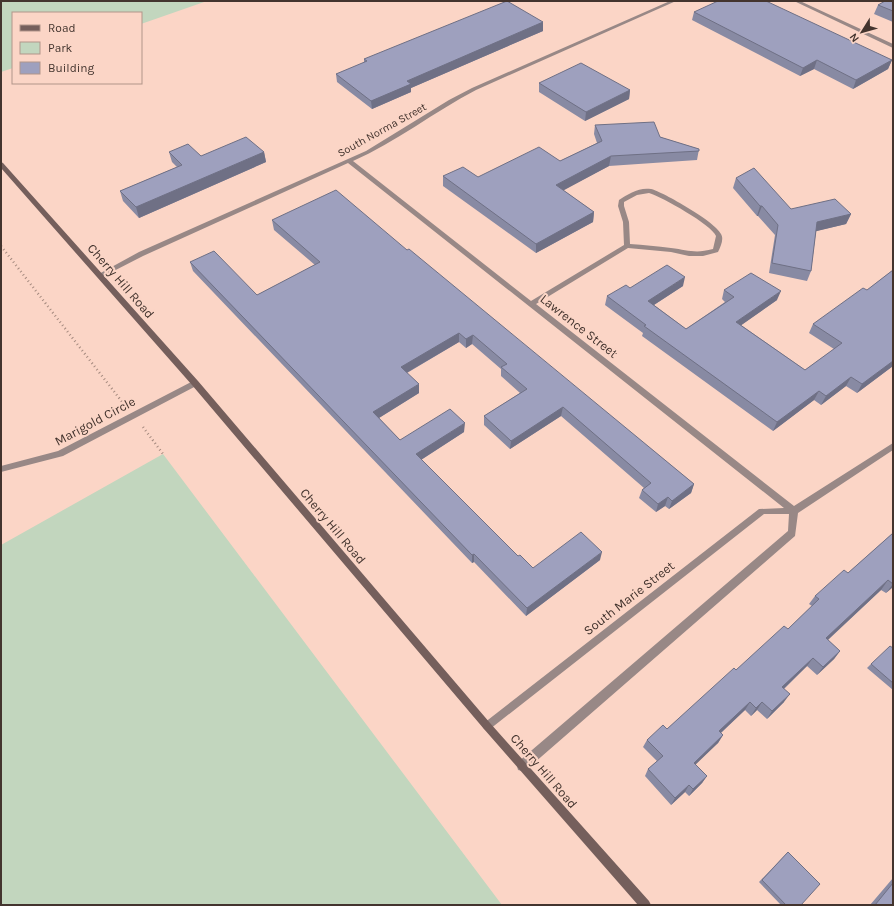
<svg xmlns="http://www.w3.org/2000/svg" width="894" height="906" viewBox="0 0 894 906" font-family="Karla,sans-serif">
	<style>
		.green { fill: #c2d6be }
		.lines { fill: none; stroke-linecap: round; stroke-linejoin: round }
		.path { stroke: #a58a7f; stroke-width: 2.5; stroke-dasharray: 1 3; stroke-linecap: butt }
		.street { fill: #988886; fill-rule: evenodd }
		.secondary { fill: #755f5c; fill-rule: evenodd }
		.wall { fill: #888aa3 }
		.shaded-wall { fill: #6f7085 }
		.building { fill: #9ea0be; stroke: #6f7085 }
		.labels { text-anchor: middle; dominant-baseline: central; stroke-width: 4; stroke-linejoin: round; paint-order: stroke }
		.far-street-label { font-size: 11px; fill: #43342e; stroke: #fbd5c6 }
		.street-label { font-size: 13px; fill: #43342e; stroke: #fbd5c6 }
	</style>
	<rect width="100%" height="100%" fill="#fbd5c6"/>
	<path class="green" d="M1 1H207L141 24V13H13V68L1 72Z
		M163 454 502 905H1V545Z"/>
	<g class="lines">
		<path class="path" d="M1 246 123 403
			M143 427 163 454"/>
		<path class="street" d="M670 1H676L476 90C434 112 396 142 353 161L531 301 624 245 623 222 618 206 619 200C628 194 639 187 651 189 663 192 716 222 721 234 724 239 721 246 718 252L703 256H689L671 252 628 248 536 304 794 506 893 443V450L798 513 795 536 526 770 522 771 518 770 517 766 518 762 788 531 789 514H764L490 729 487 731 484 729 482 726 484 723 759 509 784 508 348 163 143 256 102 277H98L97 275 139 252 366 151 449 100 472 88ZM649 193C662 197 712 225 716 236L713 249C695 254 688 250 671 248 657 246 644 245 630 244L629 222 624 206V202L637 195Z
			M794 1H800L893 44V48Z
			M195 380 199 383 198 385 63 456 1 472V466L58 451Z"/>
		<path class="secondary" d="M1 162 3 163 198 381 490 723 649 901 651 905H638L484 729 192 385 1 168Z"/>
	</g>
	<path class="wall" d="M893 1V22L874 14 878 5Z
		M694 12 892 60 888 69 853 89 814 69 800 76 692 20Z
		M543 22V31L411 88V92L372 109 337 82 336 74 364 63V59Z
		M539 83 630 90 629 99 585 121 539 92Z
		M595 125 660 137 699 149 697 160 609 166 563 190 594 212 593 222 536 253 443 186V176L478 177 560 161 597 143 594 134Z
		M169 152 201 156 264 152 266 162 139 218 123 201 120 191 177 167 172 162Z
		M736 178 791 209 851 214 846 224 816 231 811 271 807 281 769 273 775 235 758 216H757L733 188Z
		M272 220 407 250 694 484 691 493 669 509 665 506 656 512 639 498 642 490 644 488 561 416 510 449 484 425V416L520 393 501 376V369L472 344 466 348 459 342 407 373 419 393 379 418 400 440 464 432 421 460 518 556 533 568 600 560 526 616 474 562 472 563 193 271 190 262 257 295 315 265 274 230Z
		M893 270V366L857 393 846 386 821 405 814 400 773 431 642 336 643 333 605 305 607 296 630 288 683 286 654 305 686 329 725 302 722 299 724 290 777 300 741 325 805 370 834 349 809 333 813 324 867 290Z
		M893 533V587L886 593 881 590 828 640 840 651 834 659 817 675 807 666 784 689V702L767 719 757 710 751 716 745 710 721 733 723 735 718 743 695 764 707 776 702 783 689 796 685 792 671 805 645 776 648 769 657 761 643 747 647 740 667 729 736 670 788 629 812 606 809 604 815 596 848 573Z
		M893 648V690L867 668 871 664Z
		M788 852 801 905H781L759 882Z
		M893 878V905H870Z"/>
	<path class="shaded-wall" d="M543 22V31L411 88V92L372 109 371 101 407 81Z
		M817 60 814 69 800 76 803 68Z
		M892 60 888 69 853 89 856 80Z
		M630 90 629 99 585 121 586 112Z
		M264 152 266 162 139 218 136 207Z
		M611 156 609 166 555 195 556 185Z
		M760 206H762L758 216H757Z
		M594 212 593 222 536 253V244Z
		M851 214 846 224 813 232 817 222Z
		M685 277 683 286 646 310 648 301Z
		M781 291 777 300 733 331 736 322Z
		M459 333V342L401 376V367Z
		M473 335 472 344 466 348V339Z
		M893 361V366L857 393 862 384Z
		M851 377 846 386 821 405 826 396Z
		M419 384V393L374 421 373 412Z
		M819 391 814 400 773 431 777 422Z
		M563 407 561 416 510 449 511 441Z
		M465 423 464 432 416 463V454Z
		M694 484 691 493 669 509 672 501Z
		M668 497 665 506 656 512 658 504Z
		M602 552 600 560 526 616 527 608Z
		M474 554V562L472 563V555Z
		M888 580 881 590 820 647 826 638Z
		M893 584V587L886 593Z
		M840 651 834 659 817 675 823 667Z
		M813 658 807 666 777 695 782 687Z
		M790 694 784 702 767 719 772 711Z
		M750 702 745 710 714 739 719 731Z
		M762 702 757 710 751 716 756 708Z
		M723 735 718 743 690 770 694 763Z
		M707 776 702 783 689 796 693 789Z
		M689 785 685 792 671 805 675 798Z"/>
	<path class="building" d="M507 1 543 22 407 81 411 84 371 101 336 74 367 61 364 59Z
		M718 1H766L892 60 856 80 817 60 803 68 694 12Z
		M885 1H893V11L878 5Z
		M581 63 630 90 586 112 539 83Z
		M654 122 660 137 699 149V151L611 156 556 185 594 212 536 244 443 176 463 167 478 177 539 147 560 161 602 141 595 125Z
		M246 137 264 152 136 207 120 191 182 165 169 152 188 144 201 156Z
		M754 168 791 209 835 199 851 214 817 222 811 271 772 263 778 225 762 206H760L736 178Z
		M336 190 407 250 409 249 694 484 672 501 668 497 658 504 642 490 651 483 563 407 511 441 484 416 527 389 501 367 507 364 473 335 466 339 459 333 401 367 419 384 373 412 400 440 450 409 465 423 416 454 518 556 520 555 533 568 581 532 602 552 527 608 474 554 472 555 190 262 214 251 257 295 320 262 272 220Z
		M667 265 685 277 648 301 686 329 734 297 724 290 751 273 781 291 736 322 805 370 842 343 813 324 863 288 867 290 893 270V361L862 384 851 377 826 396 819 391 777 422 644 326 646 325 607 296 626 285 630 288Z
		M893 533V584L888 580 826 638 840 651 823 667 813 658 782 687 790 694 772 711 762 702 756 708 750 702 719 731 723 735 694 763 707 776 693 789 689 785 675 798 648 769 663 756 647 740 663 725 667 729 734 668 736 670 784 626 788 629 819 599 815 596 844 570 848 573Z
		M890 646 893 648V683L871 664Z
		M788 852 820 884 801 905H786L762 880Z
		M893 883V905H875Z"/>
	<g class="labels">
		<g class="far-street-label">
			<text transform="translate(382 130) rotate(-29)">South Norma Street</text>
		</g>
		<g class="street-label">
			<text transform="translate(121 281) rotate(49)">Cherry Hill Road</text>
			<text transform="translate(579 326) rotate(38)">Lawrence Street</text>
			<text transform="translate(95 421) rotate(-28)">Marigold Circle</text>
			<text transform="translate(333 526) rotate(50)">Cherry Hill Road</text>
			<text transform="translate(629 598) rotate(-38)">South Marie Street</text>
			<text transform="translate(544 771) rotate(49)">Cherry Hill Road</text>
		</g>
	</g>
	<rect width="894" height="906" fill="none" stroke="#43342e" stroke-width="4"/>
	<rect x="12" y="12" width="130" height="72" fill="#fbd5c6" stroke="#b19589"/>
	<rect x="20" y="25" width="20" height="6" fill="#755f5c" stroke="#b19589"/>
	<text x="48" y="32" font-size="12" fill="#43342e">Road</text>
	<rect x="20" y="42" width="20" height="12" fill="#c2d6be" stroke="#b19589"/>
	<text x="48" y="52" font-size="12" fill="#43342e">Park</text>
	<rect x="20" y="62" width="20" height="12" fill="#9ea0be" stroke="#b19589"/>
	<text x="48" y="72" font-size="12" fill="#43342e">Building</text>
	<g transform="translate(862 32) rotate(233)" stroke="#fbd5c6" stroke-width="3" paint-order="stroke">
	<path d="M0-3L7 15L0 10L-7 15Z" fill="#43342e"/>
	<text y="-6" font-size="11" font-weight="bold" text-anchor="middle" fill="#43342e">N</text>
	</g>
</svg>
